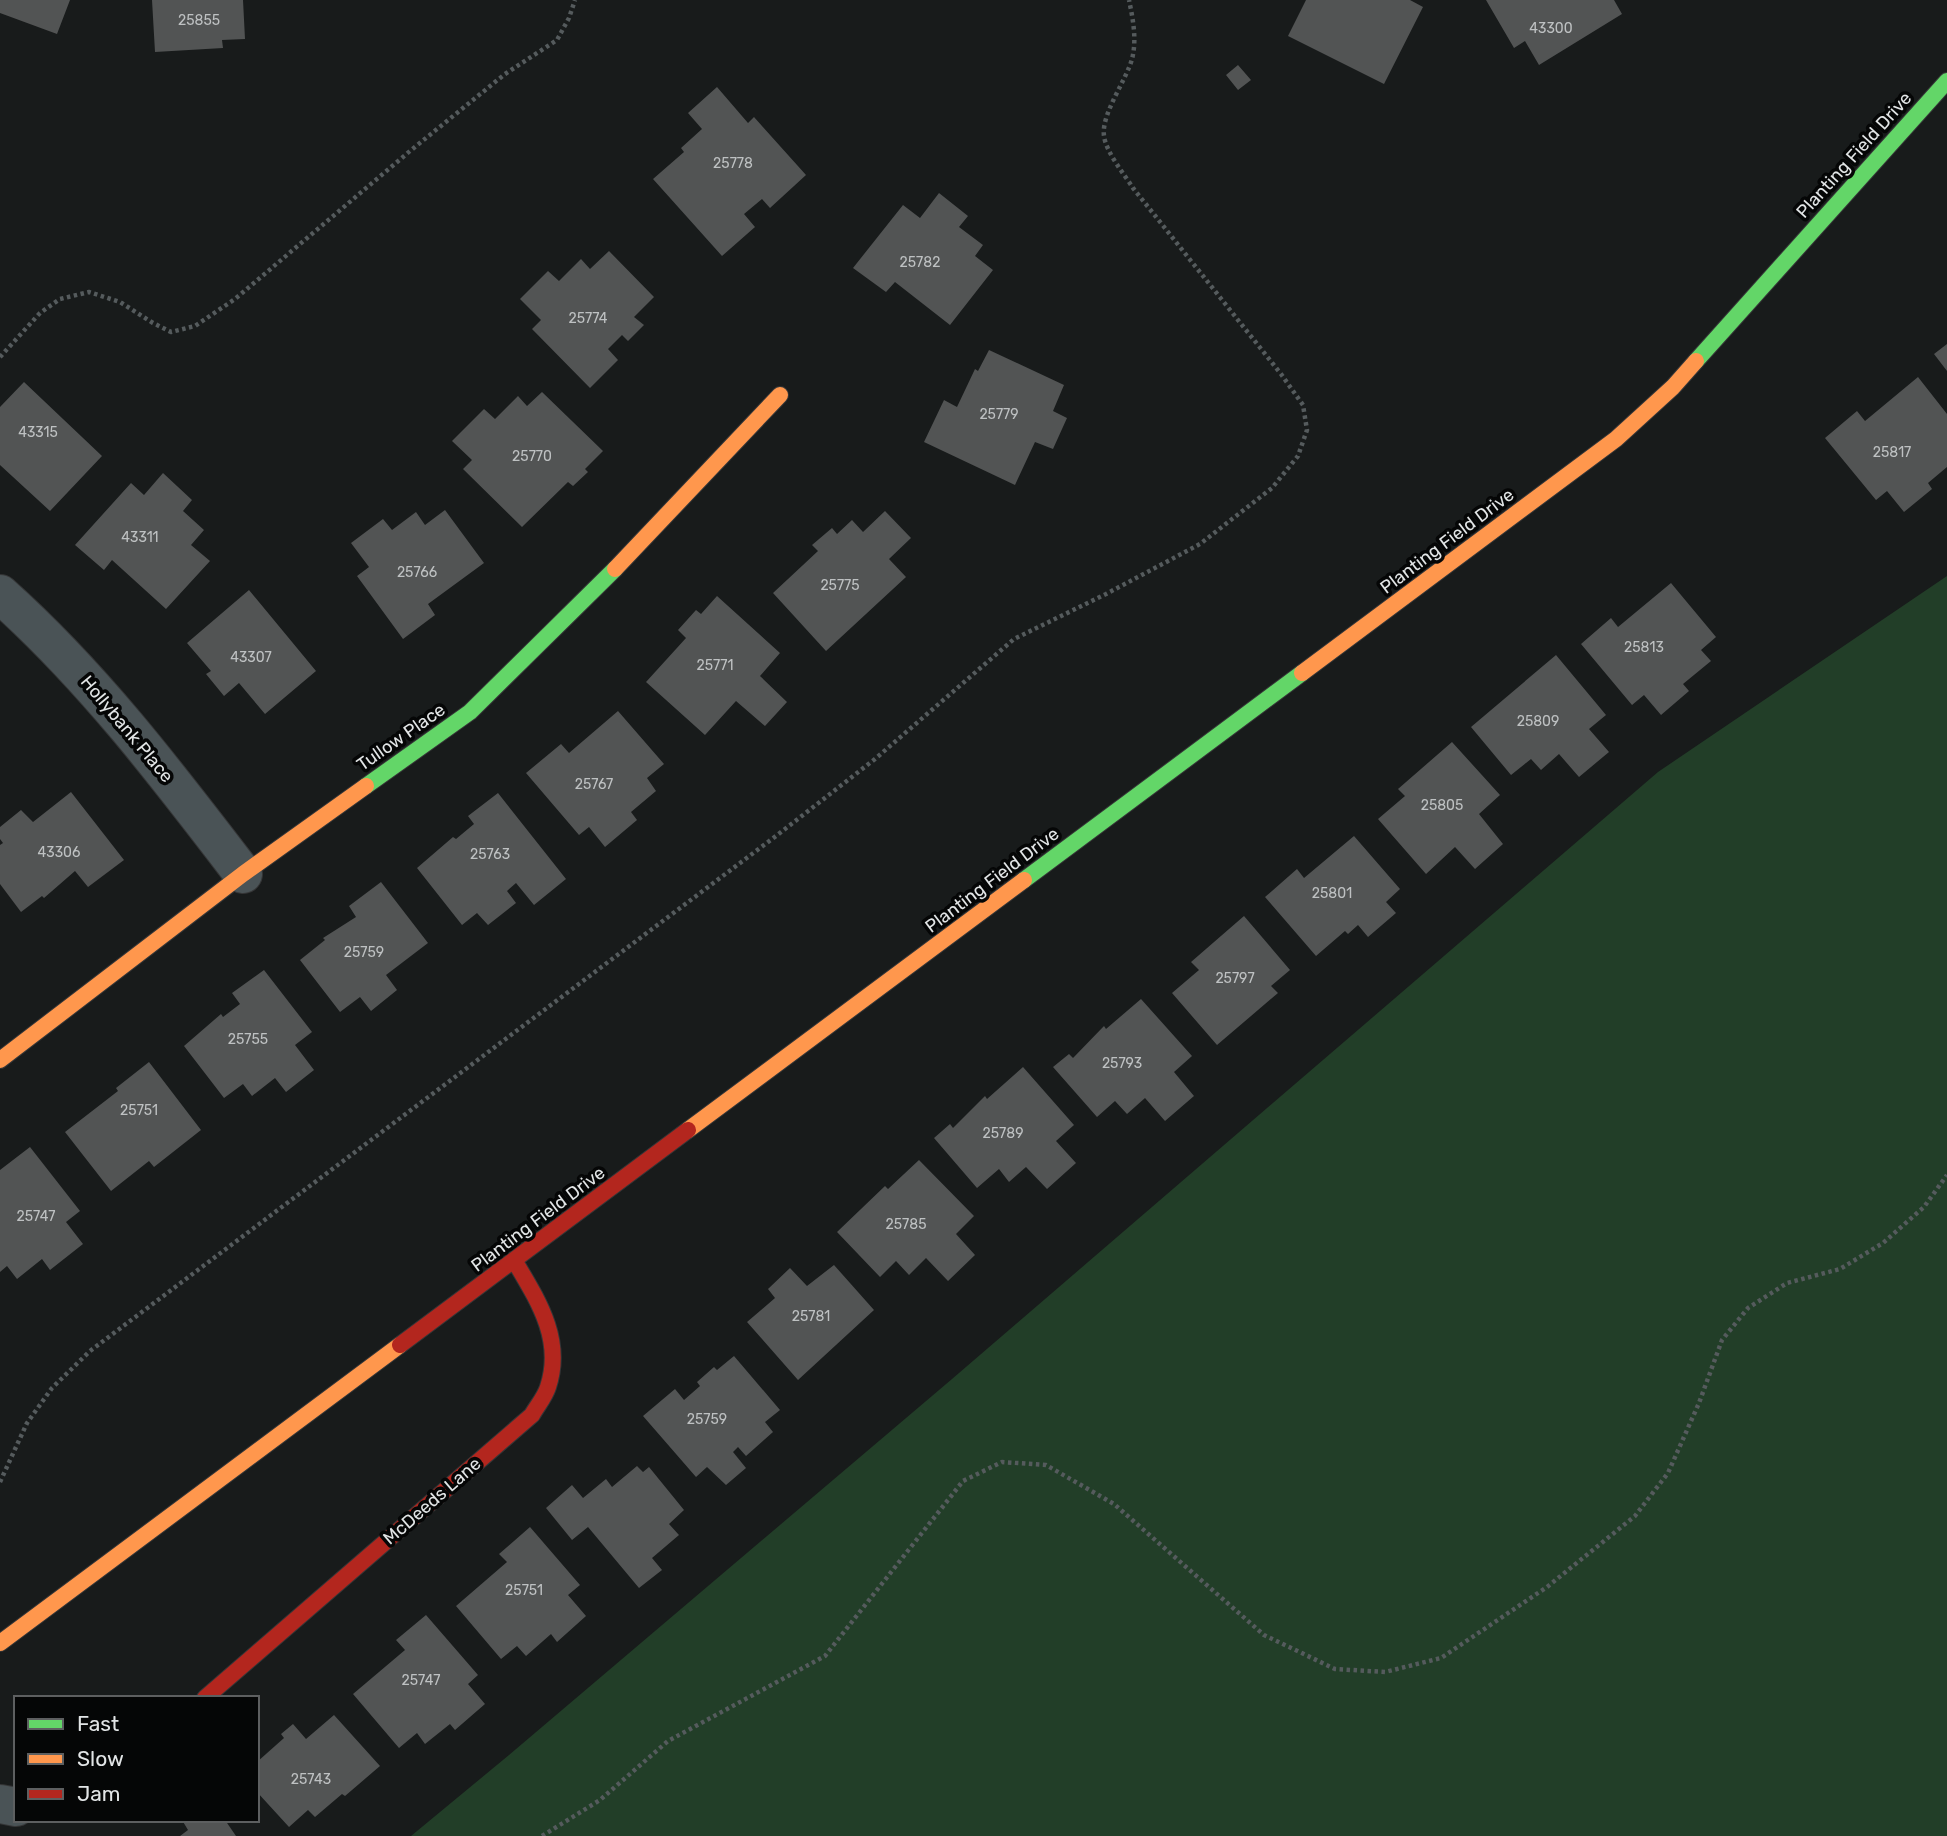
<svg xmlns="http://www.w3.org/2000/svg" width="1947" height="1836" viewBox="0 0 1947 1836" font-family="Rubik,sans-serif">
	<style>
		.green { fill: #223e28 }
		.building { fill: #525454 }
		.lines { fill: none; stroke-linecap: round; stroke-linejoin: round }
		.street-casing { stroke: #353637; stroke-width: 40 }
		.fast-casing { stroke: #353637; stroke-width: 18 }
		.slow-casing { stroke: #353637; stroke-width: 18 }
		.jam-casing { stroke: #353637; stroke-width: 18 }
		.path { stroke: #555b5d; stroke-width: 4.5; stroke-dasharray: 3.5 3.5; stroke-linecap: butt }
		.street { stroke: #4a5356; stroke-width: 38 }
		.fast { stroke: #63d668; stroke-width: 16 }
		.slow { stroke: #ff974d; stroke-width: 16 }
		.jam { stroke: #b3261e; stroke-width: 16 }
		.labels { text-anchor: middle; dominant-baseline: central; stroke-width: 7; stroke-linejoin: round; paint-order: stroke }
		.number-label { font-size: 14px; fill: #bec1c2 }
		.street-label { font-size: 18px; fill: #e2e5e6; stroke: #050606 }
	</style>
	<rect width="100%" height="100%" fill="#181b1b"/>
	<path class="green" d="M1947 576V1836H411L509 1755 952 1379 1658 772Z"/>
	<path class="building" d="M0 0H70L57 34 0 13Z
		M152 0H243L245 39 222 40 223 48 155 52Z
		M1306 0H1410L1423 7 1384 84 1288 36Z
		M1486 0H1614L1622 14 1539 65 1525 41 1514 48Z
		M1238 65 1251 80 1238 90 1226 75Z
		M717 87 748 123 754 117 806 175 770 208 762 199 744 214 755 227 722 256 653 179 684 152 681 148 702 129 688 113Z
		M939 193 968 216 959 227 983 245 975 256 993 270 950 325 895 282 886 292 853 268 903 205 920 218Z
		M609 251 654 297 634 317 644 325 628 341 622 335 608 349 618 360 590 388 532 329 541 320 520 299 548 271 559 281 581 259 590 269Z
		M1947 344V371L1934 354Z
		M989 350 1064 385 1053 411 1067 418 1053 449 1035 442 1015 485 924 442 944 400 957 407 975 369 978 371Z
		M1918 377 1947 414V467L1928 483 1932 489 1904 512 1887 491 1876 500 1825 438 1857 411 1865 421Z
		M24 382 102 456 50 511 0 465V407Z
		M542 392 603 451 585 469 588 472 573 486 568 482 522 527 463 469 472 460 452 441 484 409 495 419 518 396 527 406Z
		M163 473 192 500 183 511 204 530 191 545 210 561 166 609 112 560 104 570 75 545 131 483 144 495Z
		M445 510 484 563 428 604 435 615 403 639 357 576 369 567 351 543 383 519 392 530 416 512 425 525Z
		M885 511 911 538 889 559 906 577 826 651 773 593 818 551 812 545 832 528 837 534 852 520 863 532Z
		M1671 583 1716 637 1701 650 1711 661 1683 684 1689 691 1661 715 1644 695 1632 705 1581 644 1611 618 1618 627Z
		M249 590 316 671 265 714 239 683 224 696 206 674 211 671 187 643Z
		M717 596 780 653 760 676 787 702 765 726 736 701 705 735 646 682 686 638 678 630 696 610 701 614Z
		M1556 655 1606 715 1589 729 1609 752 1579 777 1559 754 1541 770 1531 759 1511 775 1471 727Z
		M618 711 664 764 647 778 656 791 631 812 637 820 605 847 589 827 579 835 526 773 561 744 569 753Z
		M1452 742 1500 795 1479 814 1503 844 1475 869 1455 847 1426 874 1378 819 1405 796 1398 789Z
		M71 792 124 860 88 887 75 871 44 898 42 896 21 912 0 884V845L3 843 0 839V827L21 810 33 822Z
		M498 793 566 879 534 905 516 883 507 891 516 903 488 925 477 913 462 925 417 868 453 837 456 839 474 824 468 816Z
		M1354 836 1400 889 1386 902 1396 913 1368 937 1358 925 1348 934 1345 931 1316 956 1265 897 1297 869 1304 878Z
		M381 882 428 943 386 975 397 990 371 1011 360 997 340 1012 300 960 325 940 323 938 356 917 349 906Z
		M1244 916 1290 970 1271 986 1278 993 1217 1045 1172 993 1199 970 1191 962Z
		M264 970 312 1032 295 1045 314 1070 286 1092 275 1078 252 1096 243 1084 224 1098 184 1046 221 1014 223 1017 240 1004 232 993Z
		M1141 999 1192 1056 1174 1072 1194 1096 1165 1121 1145 1098 1127 1114 1115 1101 1097 1117 1053 1067 1069 1054 1073 1058 1104 1026 1106 1029Z
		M149 1062 201 1130 154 1167 149 1161 111 1191 65 1132 118 1091 116 1088Z
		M1023 1067 1074 1125 1056 1141 1076 1163 1047 1189 1026 1167 1009 1182 999 1169 977 1188 934 1138 950 1124 953 1128 985 1096 987 1099Z
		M30 1147 80 1211 66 1222 83 1244 50 1270 42 1259 17 1279 7 1266 0 1272V1170Z
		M919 1160 974 1216 956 1234 975 1255 948 1281 926 1258 909 1275 896 1261 880 1277 837 1232 885 1186 888 1189Z
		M834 1265 874 1310 798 1380 747 1322 775 1298 768 1289 790 1268 807 1286Z
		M734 1356 780 1410 765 1422 773 1432 746 1456 738 1447 733 1452 746 1468 726 1485 707 1467 696 1477 643 1416 675 1389 684 1400 700 1386 697 1382 714 1367 717 1370Z
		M637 1466 643 1472 649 1467 684 1510 669 1524 679 1535 652 1558 662 1570 639 1588 588 1527 572 1540 546 1508 572 1485 583 1498 606 1479 612 1487Z
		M530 1527 580 1585 568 1595 586 1616 557 1642 551 1634 526 1656 517 1646 501 1659 456 1606 507 1562 499 1554Z
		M426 1615 478 1675 468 1684 485 1704 455 1730 450 1724 425 1744 417 1733 399 1748 353 1694 405 1650 396 1640Z
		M334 1715 380 1766 345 1796 342 1794 315 1817 308 1810 289 1827 257 1792V1762L284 1738 281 1734 293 1724 306 1739Z
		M182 1820H225L236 1836H180L188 1830Z"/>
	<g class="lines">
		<defs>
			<path id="street" d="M0 594C93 677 168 776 243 874
				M0 1804 16 1807"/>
			<path id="fast" d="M1696 361 1947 81
				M366 786 470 712 615 569
				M1024 880 1302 673"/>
			<path id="slow" d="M615 569 780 395
				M1302 673 1616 439 1673 387 1696 361
				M0 1060 243 874 366 786
				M688 1130 1024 880
				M0 1643 400 1345"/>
			<path id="jam" d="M400 1345 688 1130
				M205 1698 532 1415C537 1406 545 1397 548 1387 564 1339 537 1299 514 1260"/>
		</defs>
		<use href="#street" class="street-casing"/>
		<use href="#fast" class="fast-casing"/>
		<use href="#slow" class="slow-casing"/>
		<use href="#jam" class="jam-casing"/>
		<path class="path" d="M0 357 40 313 60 299 89 292 120 302 153 323 171 332 195 326 235 299 410 151 505 74 557 40 569 18 575 0
			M0 1482 27 1423 52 1388 90 1351 776 836 875 759 1014 639 1106 594 1200 544 1272 488 1298 456 1307 430 1303 405 1281 374 1133 188C1124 174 1106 152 1104 136 1101 114 1126 81 1132 59 1137 40 1133 19 1129 0
			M542 1836 600 1800 668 1741 825 1656 963 1481 1002 1462 1046 1465 1114 1504 1264 1635 1335 1669 1385 1672 1441 1658 1547 1587 1635 1516 1668 1473 1699 1403 1722 1340 1748 1308 1787 1283 1840 1269 1883 1243 1924 1207 1947 1175"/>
		<use href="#street" class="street"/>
		<use href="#fast" class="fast"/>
		<use href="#slow" class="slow"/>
		<use href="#jam" class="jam"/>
	</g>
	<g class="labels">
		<g class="number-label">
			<text x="199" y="20">25855</text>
			<text x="1551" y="28">43300</text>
			<text x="733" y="163">25778</text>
			<text x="920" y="262">25782</text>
			<text x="588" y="318">25774</text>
			<text x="999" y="414">25779</text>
			<text x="38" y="432">43315</text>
			<text x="1892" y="452">25817</text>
			<text x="532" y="456">25770</text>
			<text x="140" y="537">43311</text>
			<text x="417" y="572">25766</text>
			<text x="840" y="585">25775</text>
			<text x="1644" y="647">25813</text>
			<text x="251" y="657">43307</text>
			<text x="715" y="665">25771</text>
			<text x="1538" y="721">25809</text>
			<text x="594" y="784">25767</text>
			<text x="1442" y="805">25805</text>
			<text x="59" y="852">43306</text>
			<text x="490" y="854">25763</text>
			<text x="1332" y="893">25801</text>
			<text x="364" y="952">25759</text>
			<text x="1235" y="978">25797</text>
			<text x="248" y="1039">25755</text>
			<text x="1122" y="1063">25793</text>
			<text x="139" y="1110">25751</text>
			<text x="1003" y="1133">25789</text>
			<text x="36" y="1216">25747</text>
			<text x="906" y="1224">25785</text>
			<text x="811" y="1316">25781</text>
			<text x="707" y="1419">25759</text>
			<text x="524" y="1590">25751</text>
			<text x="421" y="1680">25747</text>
			<text x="311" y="1779">25743</text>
		</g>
		<g class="street-label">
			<text transform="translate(1854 155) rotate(-48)">Planting Field Drive</text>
			<text transform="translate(1447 541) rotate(-37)">Planting Field Drive</text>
			<text transform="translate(127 729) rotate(50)">Hollybank Place</text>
			<text transform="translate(401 737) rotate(-35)">Tullow Place</text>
			<text transform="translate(992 880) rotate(-37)">Planting Field Drive</text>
			<text transform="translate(538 1219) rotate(-37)">Planting Field Drive</text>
			<text transform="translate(432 1501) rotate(-41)">McDeeds Lane</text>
		</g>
	</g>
	<rect x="14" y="1696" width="245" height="126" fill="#050606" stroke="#5d5f60" stroke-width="2"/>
	<rect x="28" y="1719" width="35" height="10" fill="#63d668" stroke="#5d5f60" stroke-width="2"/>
	<text x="77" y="1731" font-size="21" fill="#e2e5e6">Fast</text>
	<rect x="28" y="1754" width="35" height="10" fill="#ff974d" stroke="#5d5f60" stroke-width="2"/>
	<text x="77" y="1766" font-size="21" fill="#e2e5e6">Slow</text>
	<rect x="28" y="1789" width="35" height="10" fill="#b3261e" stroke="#5d5f60" stroke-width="2"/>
	<text x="77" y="1801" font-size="21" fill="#e2e5e6">Jam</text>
</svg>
